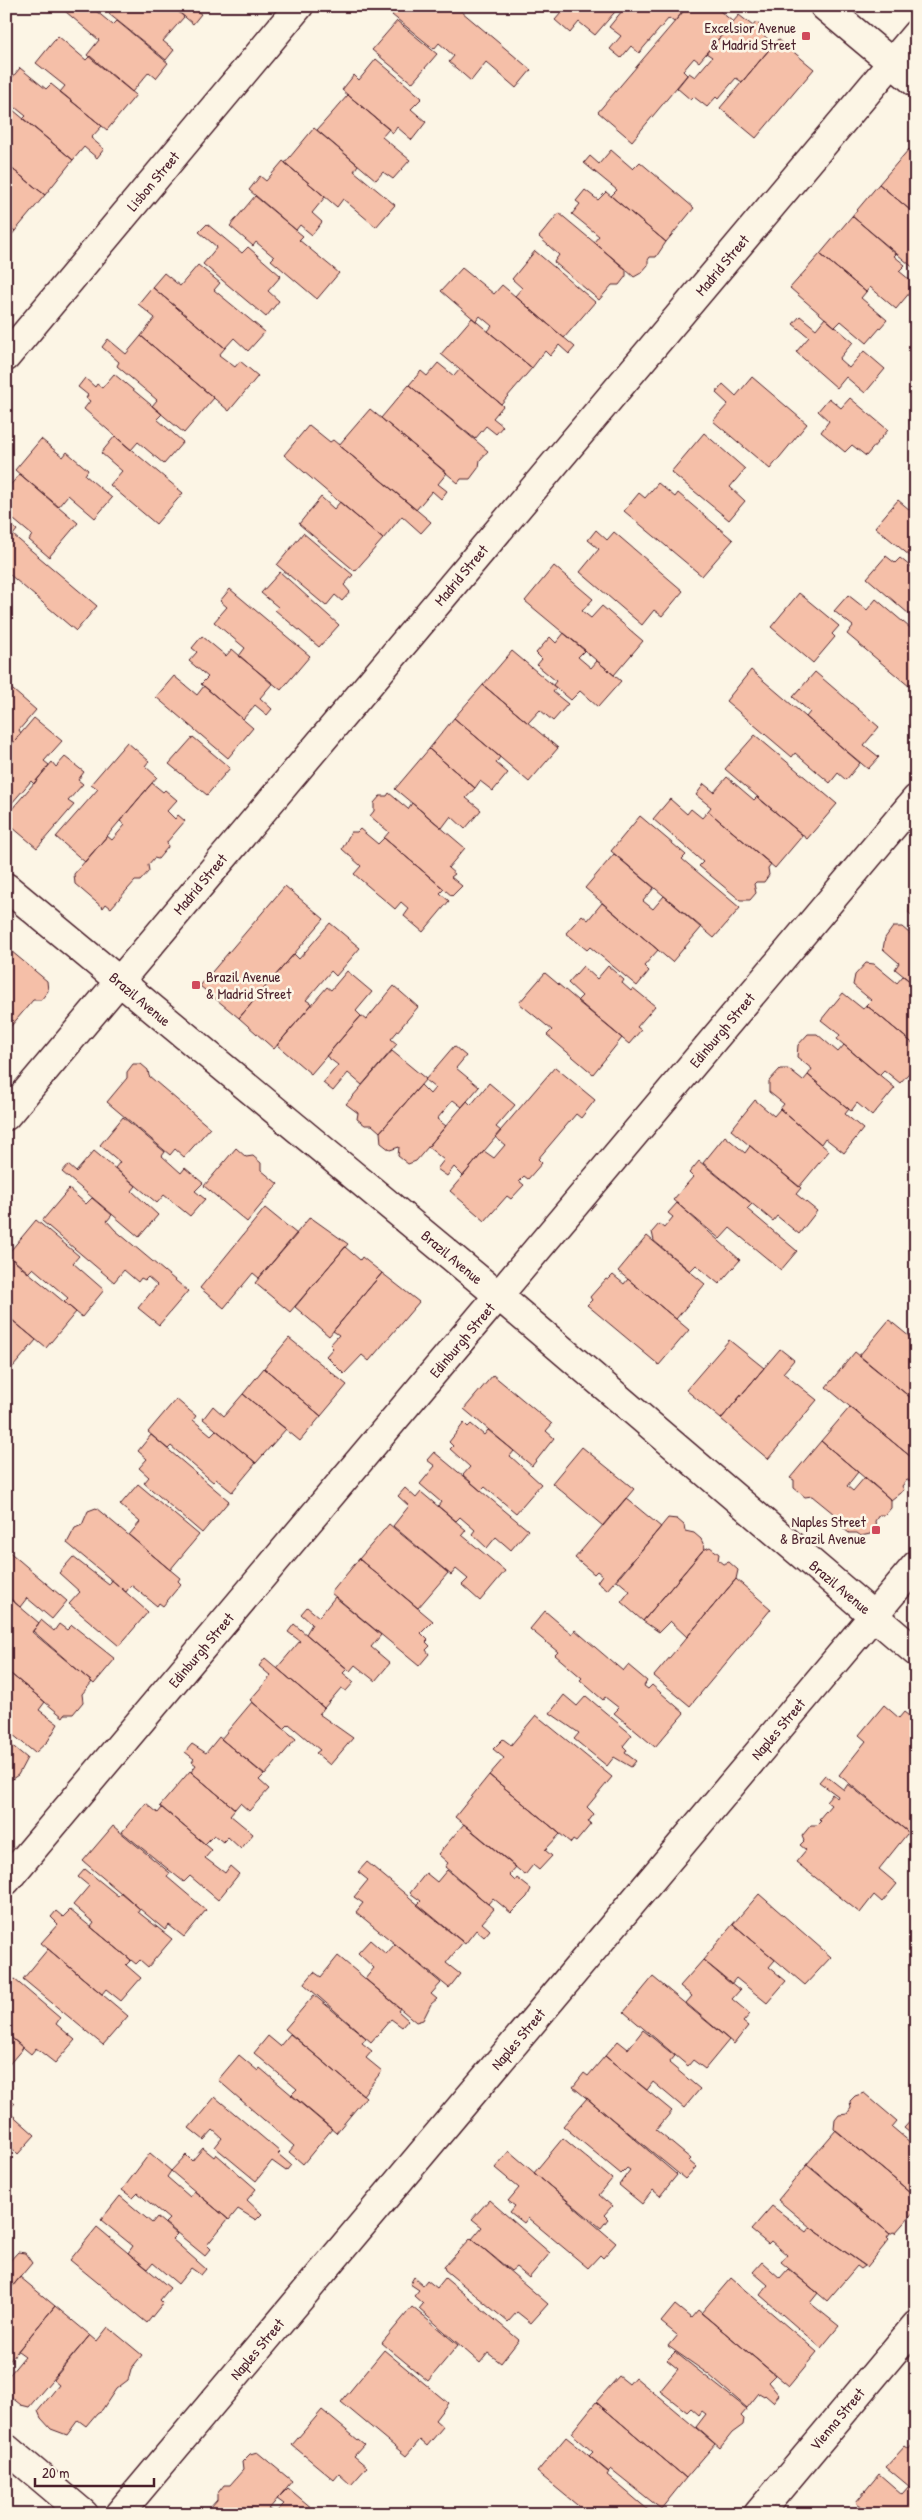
<svg xmlns="http://www.w3.org/2000/svg" width="922" height="2520" viewBox="0 0 922 2520" font-family="'Patrick Hand',sans-serif">
	<style>
		.building { fill: #f5bfa8; stroke: #4a1f2b }
		.lines { fill: none; stroke-linecap: round; stroke-linejoin: round }
		.street-casing { stroke: #4a1f2b; stroke-width: 31 }
		.secondary-casing { stroke: #4a1f2b; stroke-width: 31 }
		.street { stroke: #fcf5e5; stroke-width: 28 }
		.secondary { stroke: #fcf5e5; stroke-width: 28 }
		.poi-dot { fill: #d1495b; stroke: #fcf5e5; stroke-width: 2 }
		.labels { text-anchor: middle; dominant-baseline: central; stroke-width: 5; stroke-linejoin: round; paint-order: stroke }
		.poi-label { font-size: 15px; fill: #4a1f2b; stroke: #fcf5e5; text-anchor: end }
		.street-label { font-size: 15px; fill: #4a1f2b; stroke: #fcf5e5 }
	</style>
	<rect width="100%" height="100%" fill="#fcf5e5"/>
	<filter id="ink" filterUnits="userSpaceOnUse"><feTurbulence type="fractalNoise" baseFrequency=".02" numOctaves="2"/><feDisplacementMap in="SourceGraphic" scale="10" xChannelSelector="R" yChannelSelector="G"/><feConvolveMatrix kernelMatrix="1 2 1 2 8 2 1 2 1" color-interpolation-filters="sRGB"/></filter>
	<g filter="url(#ink)">
		<path class="building" d="M59 6H90L113 25 117 21 168 63 156 78 149 72 132 92 87 55 99 40Z
			M115 6H172L184 17 163 41 174 50 166 60 109 14Z
			M172 6H194L193 8 201 14 193 24Z
			M399 6H455L531 70 516 88 486 62 471 81 449 62 454 56 439 43 434 49 392 15Z
			M567 6H620L595 35 579 22 570 33 555 20Z
			M626 6H688L674 22 669 18 639 53 631 46 621 58 610 49 621 36 609 27Z
			M688 6H714L733 22 699 62 694 58 683 71 687 75 632 141 598 112Z
			M739 15 753 26 756 22 764 29 761 33 774 44 742 82 736 78 718 99 716 97 707 107 694 97 691 100 677 88 689 73 695 77 712 57 706 53Z
			M397 21 437 54 412 83 372 50Z
			M58 36 86 60 90 56 136 95 107 130 60 92 65 86 36 63Z
			M778 39 814 69 756 138 720 108Z
			M376 59 422 98 411 109 426 122 412 140 397 127 393 133 342 90 354 75 359 80Z
			M20 68 46 89 51 84 102 126 91 138 104 149 97 158 84 147 73 160 23 119 26 116 6 100V85Z
			M348 95 389 129 382 137 410 160 393 179 383 172 376 180 317 130Z
			M13 110 73 160 45 195 6 164V112L9 115Z
			M314 128 358 165 354 171 395 205 376 227 343 199 337 207 285 163Z
			M909 149 916 155V215L879 184Z
			M611 150 633 169 640 162 694 208 666 242 611 196 617 190 584 163 590 156 599 164Z
			M283 161 325 197 312 213 322 222 312 235 300 225 296 230 249 190 260 176 266 181Z
			M6 164 45 195 15 231 6 223Z
			M879 184 916 215V270L852 216Z
			M585 190 598 200 606 192 666 242 656 257H650L648 260V265L641 273 634 277 594 242 599 236 572 214 580 204 576 201Z
			M255 196 303 236 299 240 339 273 317 299 271 260 274 257 256 242 253 246 230 226Z
			M559 213 626 269V276L619 285H612L599 300 554 262 559 255 539 237Z
			M852 216 896 254 894 256 905 265 899 271 916 285 896 309 870 287 866 292 820 254Z
			M6 223 15 231 6 242Z
			M207 224 242 253 248 247 281 276 268 291 279 301 266 317 203 264 217 247 199 232Z
			M535 251 595 302 564 338 515 296 522 288 512 279Z
			M820 254 866 292 861 298 887 320 867 343 841 321 835 327 790 288Z
			M198 265 220 283 214 290 265 332 248 351 234 338 225 348 152 287 164 273 180 286Z
			M462 268 494 294 502 285 575 347 569 354 559 345 550 356 545 351 532 368 488 331 492 326 480 316 476 321 441 291Z
			M152 287 225 348 219 355 235 367 240 361 258 376 229 411 141 336 155 318 138 304Z
			M800 316 816 329 825 318 853 342 839 359 849 368 864 351 885 369 865 393 846 377 837 388 796 352 809 337 793 324Z
			M472 318 532 368 501 404 441 354Z
			M141 336 214 398 184 433 152 406 157 400 117 366 119 362 102 347 108 339 126 354Z
			M438 363 454 376 460 369 503 406 493 418 503 426 496 434 486 426 475 439 409 385 421 371 427 376Z
			M114 374 162 414 157 419 183 442 164 464 138 442 131 450 84 409 90 401 86 398 88 395 78 387 85 378 95 387 97 384 102 388Z
			M752 377 807 424 770 469 713 421 728 404 716 393 723 384 736 396Z
			M409 385 488 451 480 460 479 467 470 479H461L458 483 381 418Z
			M829 398 841 408 850 398 888 430 866 456 852 445 845 452 821 432 829 421 818 411Z
			M370 409 447 473 438 484 447 491 441 499 432 491 416 510 339 445Z
			M309 425 330 442 333 440 431 522 421 533 402 516 383 539 284 455Z
			M704 433 745 469 730 487 745 501 729 520 671 472Z
			M115 436 183 493 156 524 110 485 122 471 101 453Z
			M41 439 63 457 67 452 88 470 85 475 112 498 95 518 68 495 58 507 15 470Z
			M20 474 78 523 49 557 29 540 32 535 14 520 10 525 6 521V490Z
			M658 483 675 497 678 493 733 540 702 576 624 511 639 493 645 498Z
			M321 497 334 509 340 502 383 539 355 571 299 524Z
			M898 500 916 515V561L875 527Z
			M6 521 17 530 13 535 97 606 76 631 9 574 6 578Z
			M596 530 607 540 614 532 683 591 662 616 654 610 642 625 580 572 599 549 588 540Z
			M303 533 353 575 344 585 350 592 342 601 335 595 326 606 277 565Z
			M886 556 895 563 900 558 916 571V620L867 578Z
			M554 566 593 599 582 611 591 618 602 606 643 641 614 675 525 601Z
			M280 572 339 625 319 647 275 610 278 607 261 593Z
			M230 589 310 656 281 690 239 656 245 648 214 622 227 607 220 601Z
			M799 593 839 626 832 634 835 637 813 663 771 627Z
			M848 595 867 610 876 599 916 633V692L847 634 853 626 834 611Z
			M564 633 585 650 578 657 591 668 597 661 621 681 598 707 580 691 571 700 553 685 556 681 537 665 542 659 536 653 550 637 556 643Z
			M202 636 226 656 232 649 272 684 260 698 272 709 267 715 255 705 243 719 201 684 208 677 189 661 197 652 192 648Z
			M512 651 556 688 553 692 568 704 553 721 540 710 528 723 483 685Z
			M751 670 860 763 846 780 838 773 830 783 795 753 792 757 726 701Z
			M815 672 879 727 864 745 879 757 868 769 806 717 810 712 793 697Z
			M174 676 197 695 204 686 253 728 228 758 156 697Z
			M6 684 36 710 19 730 21 733 6 751Z
			M483 685 558 748 529 782 454 718Z
			M34 718 62 741 44 761 49 765 34 784 31 781 11 804 6 802V751Z
			M454 718 500 757 496 763 508 773 493 791 480 781 475 788 429 749Z
			M755 735 837 804 807 839 725 769Z
			M193 737 230 768 207 795 169 764Z
			M127 742 149 761 145 766 157 777 85 862 56 837 98 789 91 784Z
			M429 749 475 788 466 798 481 810 465 829 451 816 442 828 395 789Z
			M65 757 84 772 78 780 83 784 68 801 74 805 37 848 6 822V816L52 762 56 767Z
			M727 777 754 800 757 797 803 835 775 868 708 811 711 807 696 795 704 784 714 792Z
			M152 783 163 792 165 790 177 800 167 811 175 819 178 815 185 821 167 842 168 847 158 859 154 858 148 865 149 871 140 881H135L111 908 106 904 103 908 75 884 74 874 107 836 112 840 125 825 120 821Z
			M389 793 408 809 412 803 465 848 448 868 455 874 451 877 462 886 452 896 384 838 389 832 370 816 374 811V803L380 796H387Z
			M670 799 687 814 691 809 702 818 708 811 771 864 768 868 769 875 764 882H756L754 884 756 893 750 900H740L699 866 703 862 653 819Z
			M640 816 686 855 682 859 740 908 714 938 611 851Z
			M360 829 378 844 384 838 444 889 440 893 449 901 423 932 404 916 409 909 401 902 395 909 354 874 361 866 342 849 351 832H357Z
			M614 854 654 888 643 901 653 909 664 896 701 928 672 962 585 888Z
			M285 886 324 919 239 1018 200 986Z
			M916 895V919L909 913 910 902Z
			M602 903 658 950 644 966 649 971 637 986 590 947 587 950 566 933 582 915 588 920Z
			M330 923 360 948 336 976 331 971 306 1000 312 1004 274 1049 239 1018 294 954 299 959Z
			M893 927H902L916 939V986L895 969 899 963 883 949 885 938Z
			M11 951 47 981 48 991 41 1000H33L6 1032V957Z
			M866 963 874 964 897 983 903 976 916 986V1046L866 1005 871 1000 853 985 855 975Z
			M583 966 597 979 608 966 624 980 622 983 631 991 633 988 655 1006 637 1027 641 1030 629 1044 577 1001 582 996 568 983Z
			M347 971 372 992 356 1011 361 1016 311 1074 277 1045 327 987 331 990Z
			M545 973 622 1038 593 1074 547 1035 552 1030 519 1003Z
			M394 986 418 1007 391 1039 397 1044 362 1085 348 1073 333 1091 323 1083 338 1065 326 1056 361 1016 366 1020Z
			M843 993 863 1009 866 1005 916 1046V1065L900 1083 884 1070 879 1075 837 1039 840 1035 821 1020Z
			M808 1034H817L838 1052 844 1045 895 1088 872 1116 857 1103 851 1111 808 1075 812 1069 797 1057 798 1045Z
			M454 1046 466 1056 456 1068 479 1087 462 1107 453 1100 437 1119 446 1126 416 1161 408 1164 398 1156 399 1147 390 1150 381 1143 380 1132 421 1085 430 1094 435 1088 425 1080Z
			M392 1051 426 1079 380 1132 372 1125H365L357 1119 358 1113 346 1104Z
			M133 1064H141L148 1070 149 1076 210 1128 184 1157 175 1149 170 1155 107 1102 127 1078V1072Z
			M555 1067 595 1100 581 1118 576 1114 538 1159 542 1163 528 1179 524 1176 519 1181 524 1185 511 1199 507 1196 485 1221 450 1191 484 1151 494 1158 505 1145 495 1137Z
			M780 1069H788L803 1081 808 1075 849 1109 845 1114 863 1129 844 1153 825 1138 821 1144 780 1109 784 1104 769 1092V1081Z
			M489 1083 515 1105 496 1127 501 1131 463 1176 454 1167 447 1176 437 1169 444 1160 428 1147 467 1101 471 1105Z
			M755 1100 774 1116 780 1109 829 1151 799 1187 731 1130Z
			M123 1117 165 1152 162 1156 181 1173 185 1168 203 1183 195 1191 205 1199 190 1216 164 1195 157 1203 115 1168 120 1162 100 1145Z
			M725 1136 745 1153 750 1146 801 1188 796 1194 817 1211 799 1234 777 1216 773 1221 703 1163Z
			M236 1148 246 1157 253 1156 261 1163V1170L278 1184 247 1222 204 1186Z
			M94 1151 136 1186 132 1191 158 1215 139 1237 62 1172 68 1165 76 1172Z
			M699 1161 752 1204 747 1209 797 1251 781 1270 730 1228 720 1239 673 1200 693 1177 689 1173Z
			M69 1189 86 1204 92 1198 112 1215 107 1221 115 1230 188 1291 159 1325 138 1308 157 1285 148 1277 145 1280 141 1278 138 1282 124 1270 114 1282 42 1221Z
			M677 1203 740 1260 719 1284 696 1265 690 1271 654 1241 652 1232 659 1224 664 1228 673 1217 668 1213Z
			M265 1208 297 1234 259 1278 253 1273 224 1308 200 1288Z
			M310 1217 348 1244 290 1312 255 1283Z
			M36 1220 79 1256 73 1263 104 1290 82 1317 64 1302 68 1298 33 1268 28 1273 7 1255Z
			M647 1236 705 1284 676 1319 618 1271Z
			M345 1247 360 1260 362 1257 382 1273 329 1336 295 1307Z
			M10 1257 76 1312 46 1348 6 1315V1261Z
			M382 1273 419 1302 369 1361 362 1355 344 1374 326 1356 333 1348 330 1345 339 1335 333 1331Z
			M613 1275 624 1284 628 1279 689 1330 659 1365 587 1305 592 1300 590 1297 606 1279 608 1280Z
			M6 1315 36 1340 13 1367 6 1362Z
			M889 1320 916 1342V1402L859 1356Z
			M289 1338 347 1385 321 1416 264 1368Z
			M729 1340 764 1368 721 1419 686 1390Z
			M780 1349 794 1360 783 1373 817 1400 768 1459 721 1419Z
			M855 1352 916 1402V1461L826 1387Z
			M264 1368 321 1416 300 1441 243 1394Z
			M493 1375 552 1424 546 1431 554 1438 532 1466 464 1409Z
			M243 1394 286 1429 256 1463 203 1419 213 1406 224 1416Z
			M176 1399 196 1416 193 1420 211 1435 216 1430 256 1463 232 1492 216 1479 213 1482 171 1446 168 1449 148 1432Z
			M850 1407 916 1461V1478L913 1481 907 1480 902 1486 904 1490 891 1500 821 1441Z
			M464 1423 468 1427 471 1424 484 1435 488 1430 514 1451 510 1456 541 1484 516 1513 485 1487 481 1491 463 1475 470 1467 450 1449 453 1446 449 1442Z
			M151 1435 229 1501 202 1533 144 1483 149 1477 139 1468 147 1459 138 1451Z
			M821 1441 858 1472 847 1486 853 1491 865 1477 891 1500V1508L885 1515H879L875 1521 876 1527 870 1534 861 1536 857 1533H849L839 1525V1518L812 1496 805 1497 794 1488V1480L790 1478Z
			M582 1447 634 1489 603 1526 552 1483Z
			M434 1452 528 1530 511 1550 496 1537 487 1548 472 1534 475 1530 460 1517 456 1521 438 1506 441 1502 420 1484 435 1466 427 1460Z
			M138 1484 199 1535 170 1570 129 1535 140 1522 120 1505Z
			M405 1488 416 1498 421 1492 466 1530 462 1535 505 1571 480 1601 462 1585 468 1579 456 1569 451 1575 393 1526 409 1506 398 1496Z
			M626 1498 661 1527 607 1590 597 1582 602 1575 597 1571 594 1574 575 1558Z
			M96 1508 180 1578 178 1581 181 1584 163 1606 159 1603 157 1606 131 1585 126 1592 67 1543 75 1528 82 1525 88 1511Z
			M668 1518 677 1519 684 1525 685 1531 694 1533 701 1539 705 1548 643 1621 621 1602 630 1591 617 1580Z
			M389 1524 448 1573 418 1608 359 1559Z
			M710 1547 719 1554 718 1560 723 1564 729 1562 738 1570 736 1579 687 1637 670 1621 659 1632 643 1621 703 1550Z
			M6 1549 67 1601 52 1619 27 1598 20 1607 6 1595Z
			M73 1557 109 1585 112 1580 148 1612 119 1646 69 1604 80 1592 59 1573Z
			M359 1559 433 1621 421 1633 428 1640 426 1642 430 1646 426 1650 429 1654 419 1666 331 1593Z
			M736 1579 771 1609 690 1706 654 1676Z
			M6 1595 39 1623 32 1632 92 1682 82 1694 83 1702 73 1714H65L63 1717 6 1670Z
			M335 1597 381 1635 371 1647 390 1663 375 1681 355 1665 350 1671 306 1634 312 1624 301 1614 307 1607 319 1617Z
			M545 1611 572 1634 575 1630 623 1671 628 1665 647 1681 644 1686 648 1689 652 1685 684 1713 655 1747 614 1713 619 1708 605 1697 603 1700 580 1680 582 1678 555 1655 558 1652 530 1629Z
			M41 1620 54 1631 59 1624 67 1630 72 1625 115 1659 94 1684 33 1631Z
			M294 1624 347 1669 343 1673 354 1682 346 1691 341 1688 324 1708 277 1668 300 1641 288 1632Z
			M265 1658 324 1708 319 1714 353 1738 330 1765 316 1753 320 1750 289 1724 284 1729 250 1700 271 1676 259 1666Z
			M6 1670 45 1702 39 1710 58 1724 48 1741 35 1753 6 1729Z
			M564 1695 577 1706 586 1696 632 1735 623 1746 627 1750 625 1753 636 1761 631 1767 614 1757 607 1766 574 1739 579 1733 550 1713Z
			M252 1702 296 1739 265 1775 221 1739Z
			M884 1705 899 1718 904 1712 909 1716H916V1832L913 1836 839 1775 866 1741 859 1735Z
			M536 1715 612 1777 587 1807 594 1814 588 1822 591 1824 576 1842 573 1840 571 1843 489 1775 504 1758 493 1749 503 1739 511 1745Z
			M6 1729 14 1736 9 1743 27 1758 18 1775 6 1783Z
			M219 1737 264 1775 259 1780 269 1789 249 1811 240 1803 235 1809 191 1772 196 1765 192 1762 194 1759 185 1752 192 1744 206 1753Z
			M190 1771 235 1809 230 1815 253 1834 241 1849 228 1837 223 1842 214 1835 205 1844 160 1806Z
			M489 1775 560 1834 545 1850 552 1856 539 1870 533 1865 525 1875 455 1817Z
			M825 1775 844 1790 848 1784 913 1836 907 1834 879 1869 897 1884 882 1902 874 1895 860 1913 796 1862 806 1850 800 1845 804 1841 802 1836 811 1825H817L821 1821 819 1819 831 1805 826 1801 832 1794 837 1798 838 1796 819 1782Z
			M146 1803 158 1813 162 1808 212 1850 205 1858 225 1873 230 1866 239 1874 218 1900 190 1876 184 1882 122 1832Z
			M464 1824 516 1867 509 1875 515 1881 517 1878 531 1889 527 1897 511 1913 493 1898 488 1904 445 1867 448 1863 438 1854Z
			M113 1826 170 1873 167 1877 206 1910 184 1937 169 1925 165 1930 83 1861Z
			M367 1862 463 1942 446 1963 460 1974 449 1988 356 1912 363 1903 354 1897 368 1880 358 1872Z
			M85 1869 118 1896 121 1892 140 1909 138 1912 172 1939 148 1967 140 1960 136 1964 131 1960 91 1927 94 1923 73 1905 89 1886 78 1877Z
			M447 1870 494 1909 482 1923 490 1930 484 1937 476 1930 465 1944 417 1905 421 1901 410 1893 426 1873 437 1882Z
			M759 1894 831 1957 805 1985 733 1924Z
			M70 1910 131 1960 126 1965 141 1978 121 2001 106 1989 102 1994 41 1943 58 1924 51 1917 56 1911 63 1917Z
			M733 1924 775 1960 769 1967 786 1981 767 2003 736 1978 731 1984 703 1960Z
			M370 1940 386 1954 395 1944 441 1983 431 1994 437 1999 431 2004 423 2020 416 2022 365 1979 374 1968 358 1953Z
			M48 1949 128 2016 103 2045 23 1979Z
			M338 1956 400 2008 398 2011 408 2020 402 2027 391 2019 371 2042 304 1984 314 1972 321 1977Z
			M703 1960 740 1990 732 1999 750 2014 743 2022 748 2026 734 2044 686 2003 692 1996 680 1986Z
			M7 1973 60 2018 56 2024 75 2040 55 2063 36 2048 31 2054 6 2033Z
			M653 1977 729 2040 705 2069 693 2060 688 2066 624 2012Z
			M314 1995 366 2038 362 2043 372 2051 366 2058 382 2071 363 2095 285 2029Z
			M643 2030 675 2056 669 2063 700 2089 684 2108 653 2082 647 2090 605 2056 618 2041 628 2049Z
			M6 2033 23 2048 6 2068Z
			M290 2034 366 2097 336 2133 291 2095 297 2089 254 2053 268 2036 280 2046Z
			M239 2055 258 2071 260 2068 332 2129 303 2164 289 2152 294 2146 218 2080Z
			M605 2056 672 2111 656 2130 691 2159 689 2161 696 2167 685 2179 573 2087 584 2073 588 2076Z
			M864 2093 897 2121 892 2127 911 2143 916 2138V2197L834 2129 835 2120 839 2115 847 2114 851 2108 850 2101 855 2096Z
			M6 2095 15 2103 8 2111 35 2135 18 2154 6 2143Z
			M215 2097 280 2152 278 2154 291 2165 286 2171 272 2161 256 2181 215 2147 222 2138 213 2130 204 2140 189 2128Z
			M587 2098 677 2175 660 2196 653 2190 642 2204 619 2185 630 2170 627 2168 621 2174 563 2126Z
			M916 2115V2138L904 2128Z
			M836 2130 916 2197V2209L895 2233 893 2232 890 2234 807 2164Z
			M563 2138 612 2179 599 2195 612 2206 604 2215 608 2219 601 2228 534 2173Z
			M203 2148 214 2157 216 2154 256 2189 247 2200 262 2214 256 2220 238 2209 229 2220 171 2171 186 2155 192 2161Z
			M509 2151 616 2243 603 2258 600 2255 588 2268 528 2218 524 2223 510 2212 515 2206 508 2201 519 2188 495 2168Z
			M150 2153 171 2171 167 2177 190 2197 194 2191 228 2219 207 2245 211 2249 205 2256 165 2223 169 2219 138 2193 133 2198 122 2190Z
			M807 2165 890 2234 887 2238 889 2240 867 2267 810 2227 778 2200Z
			M120 2196 152 2223 157 2217 177 2234 172 2239 206 2269 201 2275 191 2268 178 2284 153 2263 148 2269 128 2253 133 2246 101 2220Z
			M489 2200 550 2253 529 2278 516 2267 511 2271 472 2239 482 2227 472 2219Z
			M772 2206 806 2232 810 2227 865 2266 861 2269 857 2266 827 2301 781 2262 787 2255 771 2241 768 2244 751 2230Z
			M97 2227 170 2288 160 2300 163 2303 147 2323 70 2260Z
			M471 2238 548 2304 531 2323 517 2312 508 2322 445 2270 444 2267Z
			M18 2252 25 2253 32 2263 6 2294V2265Z
			M762 2262 780 2278 788 2269 818 2293 810 2303 839 2326 821 2348 760 2295 768 2285 753 2272Z
			M20 2277 55 2306 6 2365V2294Z
			M414 2277 423 2285 427 2280 437 2288 445 2278 519 2340 501 2363 488 2353 480 2363 419 2309 423 2304 414 2296 419 2290 410 2284Z
			M731 2278 817 2352 789 2386 701 2313Z
			M675 2305 691 2318 698 2310 775 2375 768 2382 779 2395 773 2402 765 2395 764 2396 759 2393 747 2408 708 2374 668 2346 677 2335 661 2322Z
			M55 2306 90 2335 29 2407 21 2405 6 2393V2379L25 2356 18 2351Z
			M412 2307 458 2345 428 2381 382 2343Z
			M108 2327 142 2355 131 2369 128 2380 116 2389 102 2410 97 2413 86 2426 78 2420 67 2435 51 2429 41 2418 38 2411 59 2385 53 2380 90 2335 97 2341Z
			M384 2350 448 2403 435 2420 443 2427 427 2446 420 2440 406 2456 341 2402Z
			M675 2352 747 2409 741 2416 744 2419 743 2425 732 2433 720 2448 696 2427 706 2414 702 2411 699 2415 691 2408 687 2412 660 2391 678 2369 667 2360Z
			M619 2376 629 2384 635 2377 715 2444 686 2478 596 2402Z
			M596 2402 686 2478 661 2509 611 2469 608 2472 589 2456 593 2452 571 2433Z
			M322 2410 364 2445 354 2456 367 2467 351 2485 339 2474 334 2480 292 2445Z
			M566 2437 609 2472 607 2475 653 2514H588L537 2472Z
			M914 2442 916 2444V2492L886 2467 905 2446 909 2449Z
			M257 2452 292 2481 265 2514H217L210 2508 217 2500V2494L224 2485H230L243 2470 242 2462 250 2454Z
			M879 2474 902 2494 909 2486 916 2492V2514H870L856 2502Z
			M288 2488 319 2514H266L270 2509 275 2513 284 2504 277 2499Z
			M860 2505 870 2514H853Z"/>
		<g class="lines">
			<defs>
				<path id="street" d="M824 6 916 83
					M6 357 299 6
					M6 887 499 1296 916 1652
					M6 1116 916 34
					M6 1881 916 799
					M119 2514 916 1565
					M758 2514 916 2325"/>
				<path id="secondary" d="M6 2448 84 2514"/>
			</defs>
			<use href="#street" class="street-casing"/>
			<use href="#secondary" class="secondary-casing"/>
			<use href="#street" class="street"/>
			<use href="#secondary" class="secondary"/>
		</g>
	</g>
	<g class="poi-dot">
		<rect x="801" y="31" width="10" height="10" rx="2.5"/>
		<rect x="191" y="980" width="10" height="10" rx="2.5"/>
		<rect x="871" y="1525" width="10" height="10" rx="2.5"/>
	</g>
	<g class="labels">
		<g class="poi-label">
			<text x="796" y="27">Excelsior Avenue<tspan x="796" dy="17">&amp; Madrid Street</tspan></text>
			<text x="206" y="976" text-anchor="start">Brazil Avenue<tspan x="206" dy="17">&amp; Madrid Street</tspan></text>
			<text x="866" y="1521">Naples Street<tspan x="866" dy="17">&amp; Brazil Avenue</tspan></text>
		</g>
		<g class="street-label">
			<text transform="translate(153 181) rotate(-50)">Lisbon Street</text>
			<text transform="translate(722 265) rotate(-50)">Madrid Street</text>
			<text transform="translate(461 575) rotate(-50)">Madrid Street</text>
			<text transform="translate(200 884) rotate(-50)">Madrid Street</text>
			<text transform="translate(140 999) rotate(40)">Brazil Avenue</text>
			<text transform="translate(722 1030) rotate(-50)">Edinburgh Street</text>
			<text transform="translate(452 1257) rotate(40)">Brazil Avenue</text>
			<text transform="translate(462 1340) rotate(-50)">Edinburgh Street</text>
			<text transform="translate(840 1587) rotate(40)">Brazil Avenue</text>
			<text transform="translate(201 1650) rotate(-50)">Edinburgh Street</text>
			<text transform="translate(778 1729) rotate(-50)">Naples Street</text>
			<text transform="translate(518 2039) rotate(-50)">Naples Street</text>
			<text transform="translate(257 2349) rotate(-50)">Naples Street</text>
			<text transform="translate(837 2419) rotate(-50)">Vienna Street</text>
		</g>
	</g>
	<rect width="922" height="2520" fill="none" stroke="#fcf5e5" stroke-width="25"/>
	<rect x="12" y="12" width="897" height="2495" fill="none" stroke="#4a1f2b" stroke-width="2" filter="url(#ink)"/>
	<path d="M35 2478v8h119v-8" fill="none" stroke="#4a1f2b" stroke-width="2.5"/>
	<text x="42" y="2478" font-size="15" fill="#4a1f2b" stroke="#fcf5e5" stroke-width="4" paint-order="stroke">20 m</text>
</svg>
